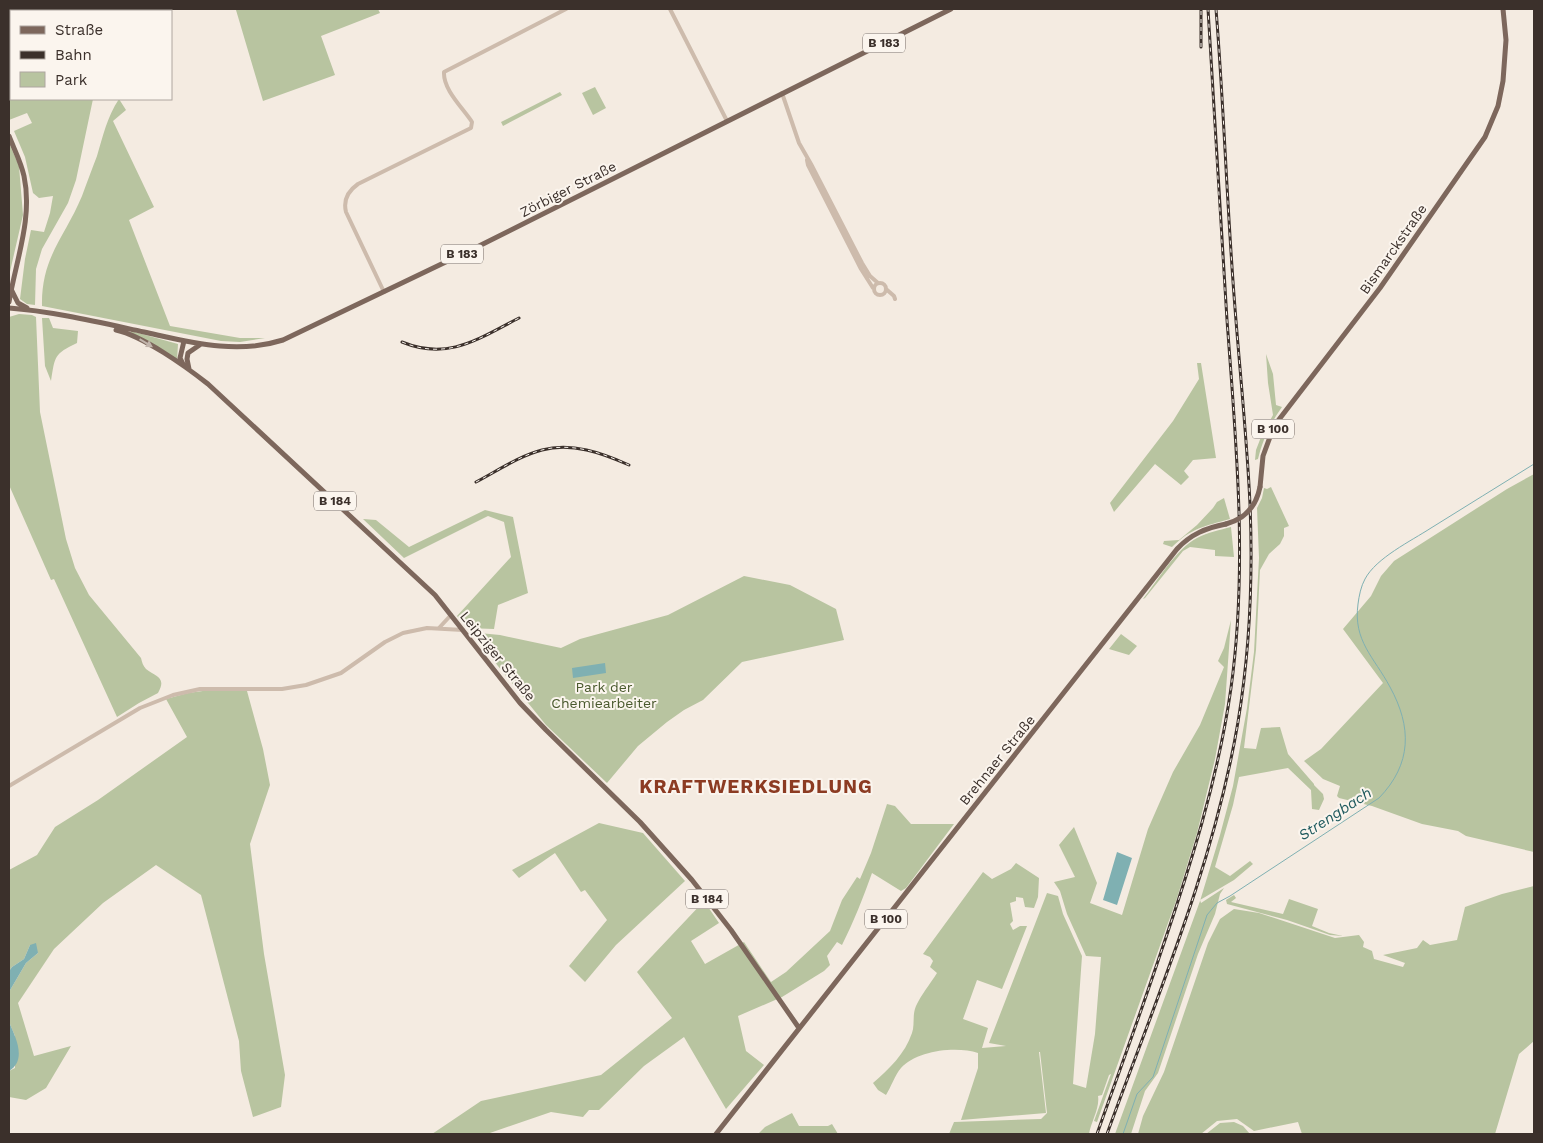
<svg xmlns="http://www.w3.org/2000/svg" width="1543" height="1143" viewBox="0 0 1543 1143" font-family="'Work Sans',sans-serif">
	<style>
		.green { fill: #b8c4a0 }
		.water { fill: #7fb0b2 }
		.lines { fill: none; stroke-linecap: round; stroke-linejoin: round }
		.stream { stroke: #7fb0b2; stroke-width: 1 }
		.tertiary { stroke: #cdbbac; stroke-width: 4 }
		.primary { stroke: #7d675c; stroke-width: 5 }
		.rail-casing { stroke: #3b302b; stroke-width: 3 }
		.rail { stroke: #fbf5ee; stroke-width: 1; stroke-dasharray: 4; stroke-linecap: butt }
		.primary-bridge { stroke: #7d675c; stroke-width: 5 }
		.oneway { fill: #c2b5ac }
		.labels { text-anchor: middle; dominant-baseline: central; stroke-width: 4; stroke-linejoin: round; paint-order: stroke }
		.shield { fill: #fbf5ee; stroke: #756b66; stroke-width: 1 }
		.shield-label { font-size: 12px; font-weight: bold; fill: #3b302b }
		.street-label { font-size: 14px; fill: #3b302b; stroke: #fbf5ee }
		.park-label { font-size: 14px; fill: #4a5a2e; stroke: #fbf5ee }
		.water-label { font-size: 15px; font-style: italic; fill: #1f5a5e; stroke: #fbf5ee }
		.district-label { font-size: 19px; font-weight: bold; letter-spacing: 1px; fill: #8c3b22; stroke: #fbf5ee }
	</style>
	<rect width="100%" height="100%" fill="#f4ebe1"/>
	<path class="green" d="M9 9H23L25 11H11V99H93L76 180 68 203 42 249 36 269 35 305 27 304 20 299 25 259 31 230 44 232 50 213 53 196 39 198 33 193 25 157 14 131 32 123 27 113 9 120Z
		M238 9H378L380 13 321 36 335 75 263 101 236 10Z
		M595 87 606 108 593 115 582 93Z
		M560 92 562 95 503 126 501 122Z
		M119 99 126 110 113 121 154 207 129 220 170 326 240 338H265L240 342 221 341 42 306C41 257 65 237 82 196 87 182 92 169 97 156 103 136 107 117 119 99Z
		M9 143 19 166 23 215 9 276Z
		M19 314 32 315 36 317 40 412 66 539 75 568 89 595 141 658C142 662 143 666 146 669 156 677 167 677 158 693L139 703 117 717 54 579 51 580 9 485V317Z
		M42 318H49L53 328 78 331 77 343C54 354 55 356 51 381L45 366Z
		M131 331 178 344 177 361 131 333Z
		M1266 354 1273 374 1276 405 1282 407C1270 424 1263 439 1258 459L1255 460 1256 450 1261 437 1273 415 1268 383Z
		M1197 363H1201L1216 458 1193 460 1184 471 1189 477 1181 485 1155 464 1114 512 1110 503 1173 421 1199 379Z
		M1534 474V852L1466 836 1458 831 1422 824 1372 806 1339 798 1337 796 1340 786 1323 779 1304 761 1321 749 1383 683 1343 629 1371 596 1381 576 1394 561 1507 489Z
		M1271 487 1289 526 1284 528V536L1280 544 1269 554 1260 570 1256 650 1244 748 1256 749 1261 728 1280 727 1288 754 1314 784V785L1323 794 1324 799 1319 810 1312 809 1311 790 1288 768 1239 777 1233 805 1215 867 1230 876 1250 861 1253 864 1234 880 1200 900 1201 903 1224 888 1220 894 1215 914 1198 954 1158 1073 1145 1091 1131 1134H1115L1200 901 1220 835 1233 786 1247 708 1254 652 1259 558 1257 508 1262 498 1264 488 1267 489Z
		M1224 498 1230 519C1205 526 1191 528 1172 547L1163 544 1164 541 1179 540 1197 525 1213 508 1217 502Z
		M485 510 513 517 528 593 498 605 494 629 467 628 457 616 511 557 504 522 488 516 404 558 363 519 376 520 409 547Z
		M1231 527 1234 557 1215 556V550L1190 547 1183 551 1145 598 1143 599C1158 580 1176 549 1197 538 1208 532 1220 530 1231 527Z
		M744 576 790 585 836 609 844 640 742 662 703 700 684 710 667 722 638 746 607 783 546 725 476 639 479 633 500 635 561 648 580 639 668 615Z
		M1231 620 1225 704 1215 759 1197 833 1177 898 1097 1122 1094 1121 1111 1074 1109 1075 1102 1095 1098 1096C1100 1108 1091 1122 1089 1134H949L954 1122 1041 1119 1047 1113 1040 1052H1039L1046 1113 961 1120 978 1068V1053C957 1046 917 1050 901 1068 895 1075 891 1087 886 1095L878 1090 873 1083C889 1069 905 1054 912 1033 915 1025 912 1015 916 1006 921 995 930 984 937 973L930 967 933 961 930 957 923 954 983 872 992 879 1011 869 1016 863 1039 878 1038 897 1034 908 1025 907 1023 898 1016 897V901L1010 903 1013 921 1010 924 1013 930 1020 926H1027L1002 989 977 980 963 1019 988 1028 982 1048 1006 1046 989 1043 1047 893 1058 896 1063 914 1082 956 1073 1084 1086 1088 1095 1034 1101 957 1086 956 1067 914 1060 891 1054 882 1075 877 1059 845 1074 827 1097 883 1090 903 1122 915 1148 829 1173 772 1200 725 1224 667 1218 661 1224 648Z
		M1121 634 1137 646 1129 655 1109 649Z
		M210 690 247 691 263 749 270 785 250 844 264 954 285 1075 281 1107 253 1117 241 1071 239 1041 201 895 156 865 103 903 54 949 18 1003 34 1056 71 1046 46 1088 26 1100 9 1097V1071L15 1068V1036L9 1022V992L26 963 38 953 30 945 24 959 12 967 9 971V870L37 855 55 827 98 800 187 737 166 699 188 693Z
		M887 804 895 806 911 824H954L906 888 901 891 872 873C863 898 854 921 842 945L837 942 827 956 830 965 824 971 782 997 738 1016 746 1051 764 1065 726 1109 684 1037 644 1066 599 1110H589L583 1117 551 1112 487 1134H432L481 1101 601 1075 672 1018 637 972 704 901 719 923 691 941 705 964 744 942 771 982 786 972 830 931 842 900 857 877 860 879 871 853Z
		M599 823 643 833 685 881 616 945 585 982 569 966 607 920 585 890 581 892 555 853 519 878 512 870Z
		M1534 886V1041L1519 1054 1495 1134H1302L1298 1122 1254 1131 1237 1119 1217 1121 1201 1134H1138L1143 1116 1164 1072 1208 943 1220 919 1234 909 1259 913 1335 938 1359 935 1364 942 1363 947 1372 951 1374 959 1403 967 1405 963 1383 955 1417 948 1423 940 1430 945 1457 940 1465 907 1502 894Z
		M1234 895 1236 898 1231 902 1283 914 1289 899 1318 909 1312 926 1329 933 1343 936 1330 935 1287 920 1227 904 1226 900Z
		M792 1113 799 1126H828L832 1124 838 1134H758L765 1127Z
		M1234 1122 1243 1126 1250 1134H1206L1220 1123Z"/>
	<path class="water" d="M605 663 606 673 573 678 572 668Z
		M1117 852 1132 858 1117 905 1103 900Z
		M36 943 38 953 26 963 9 992V971L12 967 24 959 30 945Z
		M9 1022C16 1038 27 1060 9 1071Z"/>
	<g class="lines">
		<path class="stream" d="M1123 1134 1137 1094 1153 1077 1207 915 1217 903 1230 896 1379 798C1412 764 1412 727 1390 687 1374 657 1353 641 1358 604 1359 596 1361 586 1365 579 1376 558 1411 541 1431 528 1465 507 1500 485 1534 464"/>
		<path class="tertiary" d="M670 9 727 121
			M782 93 799 143 811 164 862 263 870 276 878 283
			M807 160 808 165 861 269 873 288
			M874 289a6 6 0 1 1 12 0a6 6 0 1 1-12 0Z
			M886 289 894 296 895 299
			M384 292 346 212C343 200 348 191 358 184L471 128 472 122C463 108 443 90 444 72L566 9
			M439 628 451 615
			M9 786 140 708 173 695 200 689H282L306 685 341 673 385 642 403 633 427 628 463 630"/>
		<path class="primary" d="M9 136C14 149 21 162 24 176 33 218 16 260 9 302
			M11 289 18 303 27 308
			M9 308C51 311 102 323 144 332 190 342 236 355 283 340L477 247 951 9
			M116 330C143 336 185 366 208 384L435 595 520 703 546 730 640 822 692 880 731 930 799 1028
			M184 341 180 358 184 366
			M189 369 187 359 188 353 201 344
			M1260 487 1263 456 1274 426 1380 288 1485 137 1498 106 1503 81 1506 40 1503 9
			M716 1134 1177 549C1191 534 1206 528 1226 524"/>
		<defs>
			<path id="rail" d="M122 11 123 9
				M1201 47V9
				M402 342C448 361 478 339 519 318
				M476 482C497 471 519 456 542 450 572 442 602 453 629 465
				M1097 1134C1118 1075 1140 1015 1160 955 1190 867 1218 780 1231 688 1248 565 1236 442 1227 320 1220 216 1214 112 1208 9
				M1107 1134C1156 999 1214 865 1238 722 1250 650 1253 577 1250 504 1247 439 1240 373 1235 308 1227 209 1224 108 1216 9"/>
		</defs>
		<use href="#rail" class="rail-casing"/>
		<use href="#rail" class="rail"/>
		<path class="primary-bridge" d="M1226 524C1245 519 1256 507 1260 487"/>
	</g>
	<defs><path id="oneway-solid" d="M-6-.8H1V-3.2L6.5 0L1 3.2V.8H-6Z" transform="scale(1.25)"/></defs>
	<use class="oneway" href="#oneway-solid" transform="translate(146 343) rotate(31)"/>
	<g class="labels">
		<g class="shield">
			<rect x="863" y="33.5" width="42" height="19" rx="4"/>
			<rect x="441" y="244.5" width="42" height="19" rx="4"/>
			<rect x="1252" y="419.5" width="42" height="19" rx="4"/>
			<rect x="314" y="491.5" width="42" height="19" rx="4"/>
			<rect x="686" y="889.5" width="42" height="19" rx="4"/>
			<rect x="865" y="909.5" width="42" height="19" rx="4"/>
		</g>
		<g class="shield-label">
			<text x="884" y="43">B 183</text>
			<text x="462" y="254">B 183</text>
			<text x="1273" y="429">B 100</text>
			<text x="335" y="501">B 184</text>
			<text x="707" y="899">B 184</text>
			<text x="886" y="919">B 100</text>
		</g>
		<g class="street-label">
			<text transform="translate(568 189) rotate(-27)">Zörbiger Straße</text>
			<text transform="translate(1393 249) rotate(-55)">Bismarckstraße</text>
			<text transform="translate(498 656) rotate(51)">Leipziger Straße</text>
			<text transform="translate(997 760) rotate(-51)">Brehnaer Straße</text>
		</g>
		<g class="park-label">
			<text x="604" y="687">Park der<tspan x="604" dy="16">Chemiearbeiter</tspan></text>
		</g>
		<g class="water-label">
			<text transform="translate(1335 814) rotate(-33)">Strengbach</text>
		</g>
		<g class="district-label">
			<text x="756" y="786">KRAFTWERKSIEDLUNG</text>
		</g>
	</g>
	<rect width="1543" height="1143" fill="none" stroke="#3b302b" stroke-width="20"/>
	<rect x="10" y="10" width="162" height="90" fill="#fbf5ee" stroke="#aea6a0"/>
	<rect x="20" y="26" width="25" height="8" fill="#7d675c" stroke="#aea6a0"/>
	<text x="55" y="35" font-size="15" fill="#3b302b">Straße</text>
	<rect x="20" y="51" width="25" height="8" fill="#3b302b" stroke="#aea6a0"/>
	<text x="55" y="60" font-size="15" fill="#3b302b">Bahn</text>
	<rect x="20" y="72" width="25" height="15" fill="#b8c4a0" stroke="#aea6a0"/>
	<text x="55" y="85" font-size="15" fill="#3b302b">Park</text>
</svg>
